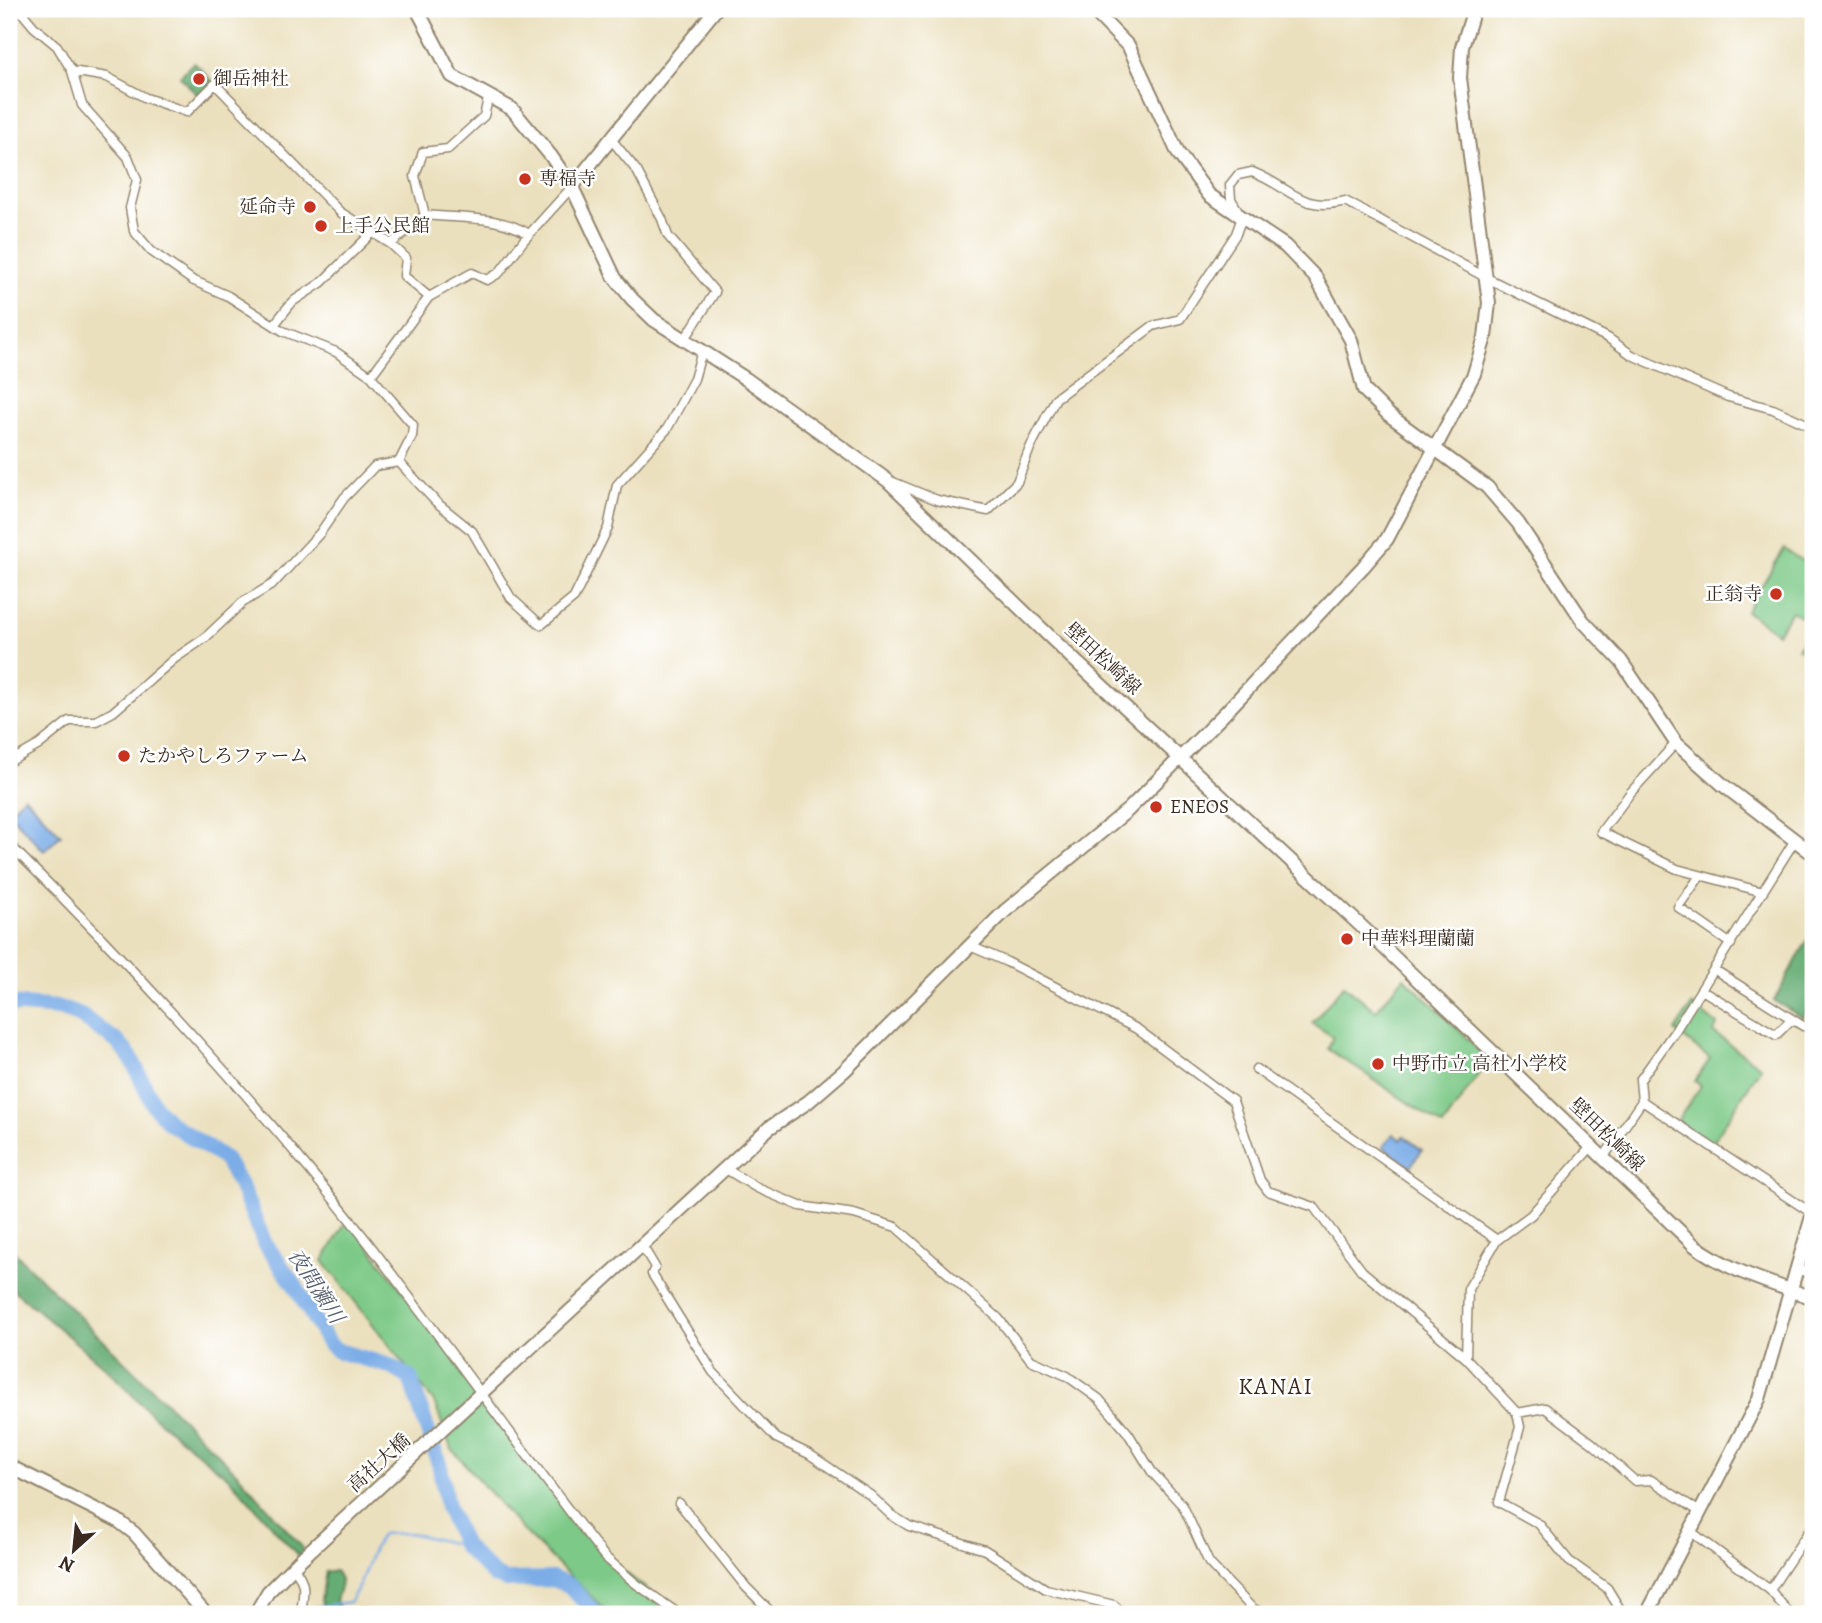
<svg xmlns="http://www.w3.org/2000/svg" width="1822" height="1623" viewBox="0 0 1822 1623" font-family="Alegreya,'Noto Serif JP',serif">
	<style>
		.green { fill: #7dc987; stroke: #5c7a52; stroke-width: 2 }
		.forest { fill: #66ad74; stroke: #506c49; stroke-width: 2 }
		.water { fill: #7cade7; stroke: #5c6c82; stroke-width: 2 }
		.lines { fill: none; stroke-linecap: round; stroke-linejoin: round }
		.stream { stroke: #7cade7; stroke-width: 2.5 }
		.river { stroke: #7cade7; stroke-width: 16 }
		.street-casing { stroke: #93856e; stroke-width: 11 }
		.secondary-casing { stroke: #93856e; stroke-width: 16 }
		.street { stroke: #fff; stroke-width: 8 }
		.secondary { stroke: #fff; stroke-width: 12 }
		.poi-dot { fill: #c8321e; stroke: #fff; stroke-width: 2.5 }
		.labels { text-anchor: middle; dominant-baseline: central; stroke-width: 5; stroke-linejoin: round; paint-order: stroke }
		.poi-label { font-size: 19px; fill: #3b2a1e; stroke: #fff; text-anchor: start }
		.street-label { font-size: 19px; fill: #3b2a1e; stroke: #fff }
		.water-label { font-size: 21px; font-style: italic; fill: #555e6e; stroke: #fff }
		.quarter-label { font-size: 23px; letter-spacing: 2px; fill: #3b2a1e; stroke: #fff }
	</style>
	<rect width="100%" height="100%" fill="#fff"/>
	<filter id="ink" filterUnits="userSpaceOnUse"><feTurbulence type="fractalNoise" baseFrequency=".0143" numOctaves="2"/><feDisplacementMap in="SourceGraphic" scale="14" xChannelSelector="R" yChannelSelector="G"/><feConvolveMatrix kernelMatrix="1 2 1 2 8 2 1 2 1" color-interpolation-filters="sRGB"/></filter>
	<filter id="wash" filterUnits="userSpaceOnUse"><feTurbulence type="fractalNoise" baseFrequency=".00686" numOctaves="4" result="noise"/><feDisplacementMap in="SourceGraphic" scale="28" xChannelSelector="R" yChannelSelector="G"/><feGaussianBlur stdDeviation="1.57" result="paint"/><feColorMatrix in="noise" values="0 0 0 0 0 0 0 0 0 0 0 0 0 0 0 0 0 1.4 0 .05"/><feComposite in="paint" operator="in"/></filter>
	<g filter="url(#wash)">
		<rect width="100%" height="100%" fill="#ebe0be"/>
		<path class="green" d="M1784 549 1813 568V658L1798 648 1812 624 1792 611 1777 633 1746 611Z
			M1404 977 1489 1059 1443 1126 1328 1049 1333 1037 1312 1023 1344 985 1376 1011Z
			M1692 1005 1717 1025 1714 1033 1761 1067 1709 1148 1675 1124 1701 1086 1695 1081 1710 1059 1675 1031Z
			M348 1219 605 1557 679 1614H609L522 1530 451 1448 434 1402 323 1261Z"/>
		<path class="forest" d="M194 62 215 84 201 99 180 76Z
			M1813 930V999L1803 1018 1774 1001Z
			M9 1247 238 1474 303 1548 301 1559 230 1479 154 1417 107 1369 9 1286Z
			M326 1571H335C344 1581 340 1589 336 1600L340 1611 361 1609 370 1614 326 1612 321 1600Z"/>
		<path class="water" d="M24 796 61 835 44 851 9 813Z
			M1393 1134 1401 1140 1404 1136 1422 1150 1410 1167 1383 1147Z"/>
		<g class="lines">
			<path class="stream" d="M304 1609 349 1602C365 1582 366 1557 382 1534L410 1533 464 1546
				M272 1614 298 1610"/>
			<path class="river" d="M9 1004 59 1008 81 1016 119 1043 131 1058 154 1106 170 1123 225 1159 241 1187 265 1244 294 1284 328 1343 338 1351 390 1366 410 1378 440 1467 447 1507 464 1546 495 1576 506 1580 553 1579 569 1585 596 1614"/>
		</g>
	</g>
	<g filter="url(#ink)">
		<g class="lines">
			<defs>
				<path id="street" d="M19 9 34 27 57 46 72 71 82 105 128 157 137 180 130 208 134 231 151 251 192 280 228 296 283 331 336 352 371 376 413 425 412 436 399 462 436 502 472 531 511 598 541 625 574 598 608 528 617 485 667 429 694 379 702 351
					M72 71 107 77 146 98 187 112 215 84 340 212 391 244 406 258 404 276 429 297
					M611 139 637 171 662 219 668 236 715 292 685 339
					M425 215 415 176 423 152 448 149 484 116 489 95
					M391 244 425 215C461 219 497 215 529 234
					M274 325 292 302 321 283 371 234
					M371 376 429 297 472 273 487 280 499 273 524 240 572 187
					M893 482 937 500 988 511 1017 482 1030 448 1056 398 1153 326 1180 319 1236 234 1242 217 1231 199 1230 185 1238 175 1252 172C1291 187 1301 213 1345 201L1485 277 1608 338 1632 355 1728 397 1773 409 1813 427
					M1676 743 1631 792 1601 832 1677 869 1763 892
					M9 762 39 745 69 721H96L113 712 174 659 205 638 242 603 273 584 320 533 344 498 375 466 399 462
					M9 844C135 969 256 1100 366 1240 447 1345 523 1453 605 1557L635 1583 679 1614
					M1700 876 1678 907 1731 944
					M970 946 1007 962 1137 1029 1233 1101 1260 1180 1268 1191 1314 1207 1362 1271 1466 1358 1517 1413 1545 1408 1592 1443 1635 1481 1651 1480 1700 1512
					M1715 970 1803 1026 1813 1027
					M1702 990 1776 1035 1792 1019
					M1256 1069 1497 1240
					M1642 1101 1813 1214
					M1603 1158 1642 1101 1640 1080 1675 1031 1795 840
					M726 1169 757 1188 800 1206 854 1214 896 1227 998 1318 1031 1360 1067 1376 1099 1399 1128 1433 1152 1472 1183 1506 1209 1563 1252 1608 1264 1614
					M643 1247 655 1267 652 1274 713 1372 776 1438 809 1454 870 1495 891 1515 909 1526 985 1550 1046 1589 1114 1605 1123 1614
					M1797 1269 1813 1275
					M1466 1358 1468 1289 1497 1240 1531 1215 1591 1147
					M1517 1413 1520 1427 1499 1502 1539 1524 1569 1561 1607 1588 1623 1614
					M679 1503 746 1587 773 1614
					M1690 1531 1770 1590 1790 1614
					M293 1567C308 1584 303 1593 301 1614
					M1770 1590 1813 1525"/>
				<path id="secondary" d="M417 9 452 76 512 109 551 156 572 187 615 278 632 299 654 320 746 379 887 480 1070 656 1374 938 1694 1245C1730 1272 1771 1283 1813 1298
					M1092 9 1129 47 1178 153 1209 195 1285 246 1316 278 1351 340 1364 390 1389 415 1487 487 1518 523 1583 621 1621 661 1676 743 1723 785 1813 854
					M572 187 716 9
					M9 1466 117 1520 134 1533 206 1614
					M255 1614 268 1592 301 1559 769 1128 808 1102 844 1071 1005 911 1128 810 1224 714 1363 567 1387 539 1474 374 1485 337 1489 303 1460 78 1462 47 1474 9
					M1647 1614 1759 1399 1813 1213"/>
			</defs>
			<use href="#street" class="street-casing"/>
			<use href="#secondary" class="secondary-casing"/>
			<use href="#street" class="street"/>
			<use href="#secondary" class="secondary"/>
		</g>
	</g>
	<g class="poi-dot">
		<circle cx="199" cy="79" r="7"/>
		<circle cx="525" cy="179" r="7"/>
		<circle cx="310" cy="207" r="7"/>
		<circle cx="321" cy="226" r="7"/>
		<circle cx="1776" cy="594" r="7"/>
		<circle cx="124" cy="756" r="7"/>
		<circle cx="1156" cy="807" r="7"/>
		<circle cx="1347" cy="939" r="7"/>
		<circle cx="1378" cy="1064" r="7"/>
	</g>
	<g class="labels">
		<g class="poi-label">
			<text x="213" y="79">御岳神社</text>
			<text x="539" y="179">専福寺</text>
			<text x="296" y="207" text-anchor="end">延命寺</text>
			<text x="335" y="226">上手公民館</text>
			<text x="1762" y="594" text-anchor="end">正翁寺</text>
			<text x="138" y="756">たかやしろファーム</text>
			<text x="1170" y="807">ENEOS</text>
			<text x="1361" y="939">中華料理蘭蘭</text>
			<text x="1392" y="1064">中野市立 高社小学校</text>
		</g>
		<g class="street-label">
			<text transform="translate(1103 659) rotate(43)">壁田松崎線</text>
			<text transform="translate(1607 1135) rotate(44)">壁田松崎線</text>
			<text transform="translate(379 1463) rotate(-42)">高社大橋</text>
		</g>
		<g class="water-label">
			<text transform="translate(316 1286) rotate(57)">夜間瀬川</text>
		</g>
		<g class="quarter-label">
			<text x="1276" y="1386">KANAI</text>
		</g>
	</g>
	<rect width="1822" height="1623" fill="none" stroke="#fff" stroke-width="35"/>
	<g transform="translate(74 1550) rotate(207)" stroke="#ffffff" stroke-width="5" paint-order="stroke">
	<path d="M0-5L12 26L0 18L-12 26Z" fill="#3b2a1e"/>
	<text y="-10" font-size="19" font-weight="bold" text-anchor="middle" fill="#3b2a1e">N</text>
	</g>
</svg>
